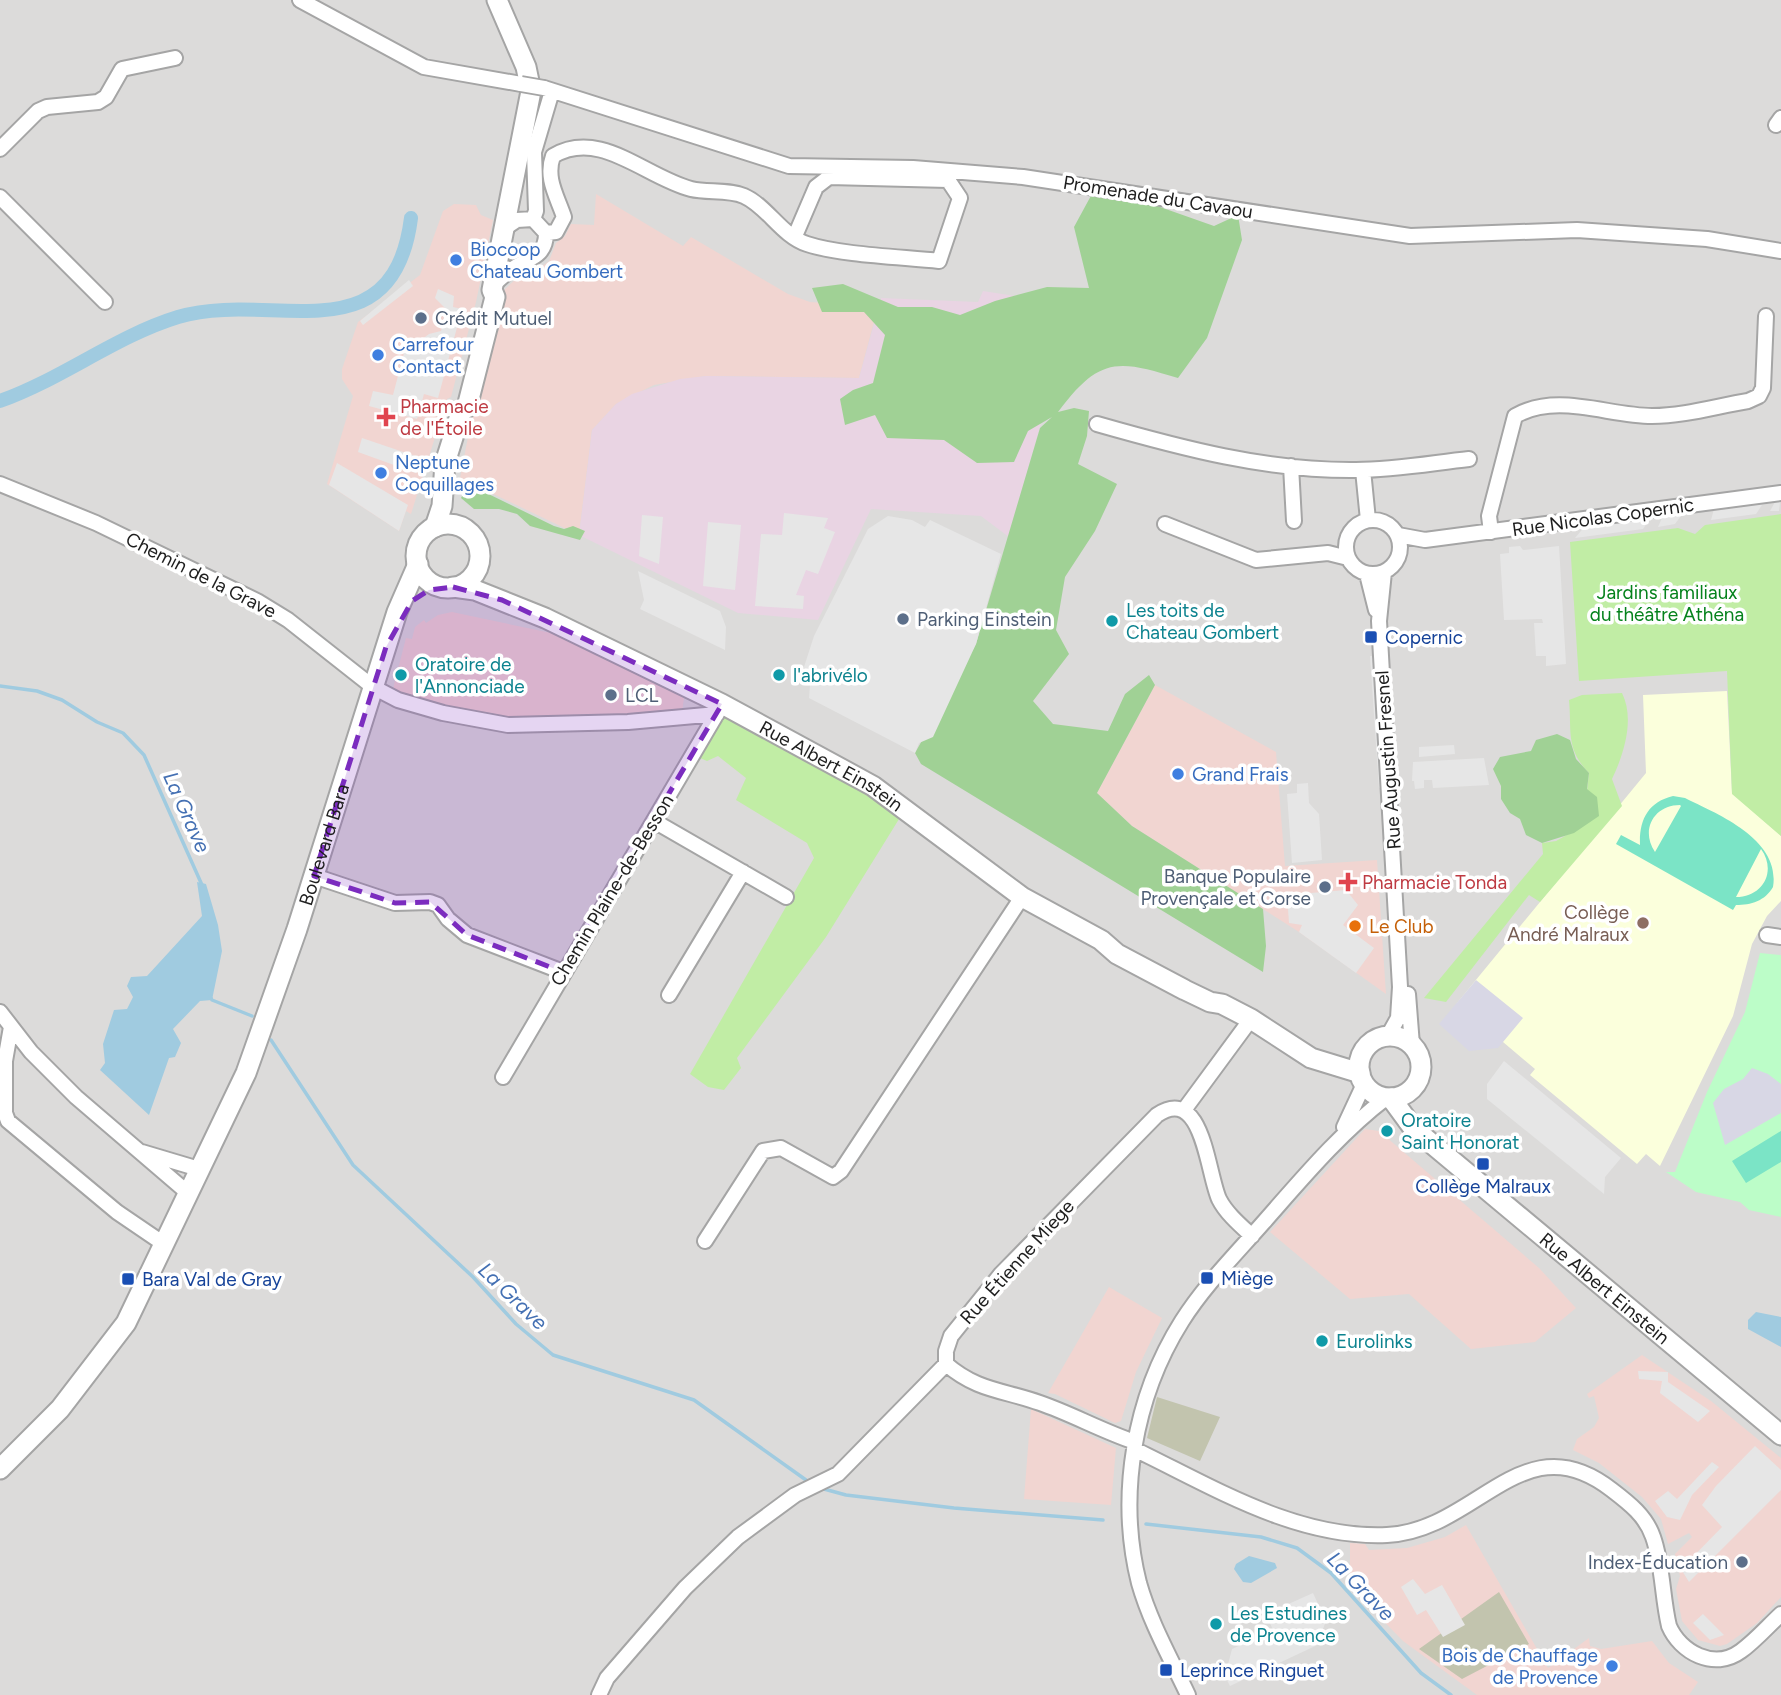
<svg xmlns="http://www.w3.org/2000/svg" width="1781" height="1695" viewBox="0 0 1781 1695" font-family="Figtree,sans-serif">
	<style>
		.residential { fill: #dcdbda }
		.commercial { fill: #f1d5d1 }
		.industrial { fill: #e9d4e3 }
		.education { fill: #fbffdc }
		.construction { fill: #c2c4ae }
		.grass { fill: #c1eda5 }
		.forest { fill: #a0d195 }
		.park { fill: #bcfdc8 }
		.pitch { fill: #7be4c6; fill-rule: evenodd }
		.parking { fill: #e6e6e6 }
		.plaza { fill: #d8d7e5 }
		.water { fill: #a0cbe0 }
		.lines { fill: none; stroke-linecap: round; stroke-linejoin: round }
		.stream { stroke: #a0cbe0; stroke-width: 3.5 }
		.canal { stroke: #a0cbe0; stroke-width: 14 }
		.minor-casing { stroke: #a5a5a5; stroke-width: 18 }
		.tertiary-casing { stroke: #a5a5a5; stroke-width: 23 }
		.minor { stroke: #fff; stroke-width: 14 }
		.tertiary { stroke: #fff; stroke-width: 19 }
		.minor-bridge-casing { stroke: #a5a5a5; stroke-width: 18; stroke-linecap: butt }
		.minor-bridge { stroke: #fff; stroke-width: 14 }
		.marked { fill: #7b2cbf; fill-opacity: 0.2; stroke: #7b2cbf; stroke-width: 5; stroke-dasharray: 14 9; stroke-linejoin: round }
		.shop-dot { fill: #3f7fe0; stroke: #fff; stroke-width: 2.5 }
		.service-dot { fill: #5c6f8a; stroke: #fff; stroke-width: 2.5 }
		.health-dot { fill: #e0444e; stroke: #fff; stroke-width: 2.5 }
		.culture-dot { fill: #0f9aa8; stroke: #fff; stroke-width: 2.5 }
		.transit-dot { fill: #1a4fb4; stroke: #fff; stroke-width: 2.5 }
		.education-dot { fill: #8d6e63; stroke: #fff; stroke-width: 2.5 }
		.food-dot { fill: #e8710a; stroke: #fff; stroke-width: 2.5 }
		.labels { text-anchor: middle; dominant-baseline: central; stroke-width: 7; stroke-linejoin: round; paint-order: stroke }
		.street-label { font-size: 19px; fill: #1e1e1e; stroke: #fff }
		.shop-label { font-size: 19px; fill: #366cbe; stroke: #fff; text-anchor: start }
		.service-label { font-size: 19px; fill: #4e5e75; stroke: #fff; text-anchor: start }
		.health-label { font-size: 19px; fill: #be3a42; stroke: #fff; text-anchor: start }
		.park-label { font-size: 19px; fill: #05821c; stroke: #fff }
		.culture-label { font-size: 19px; fill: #0d838f; stroke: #fff; text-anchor: start }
		.transit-label { font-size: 19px; fill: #164399; stroke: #fff; text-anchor: start }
		.education-label { font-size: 19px; fill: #785e54; stroke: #fff; text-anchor: end }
		.food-label { font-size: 19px; fill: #c56008; stroke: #fff; text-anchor: start }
		.water-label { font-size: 21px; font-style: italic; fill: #4470b3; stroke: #fff }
	</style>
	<rect width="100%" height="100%" fill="#efece3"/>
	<path class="residential" d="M0 0H1781V1695H0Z"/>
	<path class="commercial" d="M596 194 683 246 691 237 788 294 810 302 878 307 859 378 706 376 654 385 616 404 592 430 579 535 460 478 471 422 504 290 517 278 537 270 549 261 556 243 565 236 571 224 594 225Z
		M454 204 476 205 481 215 493 220 476 302 451 397 447 399 411 514 406 511 399 531 327 484 353 396 342 379V369L358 322 420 275 443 211Z
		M452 612 551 633 676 692 684 698 682 712 669 715 522 721 410 700 393 690 395 680 404 681 406 672 398 669 406 638 412 639 415 627 424 620 426 623 438 615Z
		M1155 685 1276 752 1285 866 1377 860 1386 994 1299 932 1132 826 1097 793Z
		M1365 1129 1379 1131 1539 1268 1576 1308 1535 1342 1471 1349 1409 1294 1350 1299 1270 1232Z
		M1109 1287 1162 1318 1136 1372 1121 1421 1115 1423 1055 1394 1048 1393Z
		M1642 1355 1711 1401 1781 1458V1597L1757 1623 1727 1644 1720 1646 1698 1640 1682 1621 1676 1589 1680 1576 1675 1554 1692 1537 1689 1533 1668 1544 1661 1519 1642 1497 1599 1463 1573 1450 1577 1439 1594 1427 1599 1418 1594 1396 1589 1398 1587 1394Z
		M1031 1409 1116 1448 1111 1505 1024 1499Z
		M1466 1525 1548 1668 1589 1638 1590 1646 1601 1649 1652 1641 1669 1663 1698 1682 1689 1695H1477L1403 1641 1350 1587V1543L1365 1544 1369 1550 1407 1548 1445 1537Z"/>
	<path class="industrial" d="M983 291 1074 305 1009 537 981 516 871 509 818 620 738 613 579 535 592 430 616 404 632 394 680 379 706 376 859 378 881 298 978 302Z"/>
	<path class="education" d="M1727 691 1732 793 1781 836V901L1767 916 1752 944 1733 1016 1660 1166 1646 1154 1637 1164 1530 1075 1535 1069 1457 1003 1646 773 1643 695Z"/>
	<path class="construction" d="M1157 1397 1220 1417 1200 1461 1147 1438Z
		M1499 1592 1529 1644 1462 1679 1419 1649Z"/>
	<path class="grass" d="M1781 514V836L1732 794 1727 671 1579 681 1570 542 1678 528 1695 534 1705 525Z
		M1622 693C1635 719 1624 754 1612 779L1622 806 1540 902 1529 895 1446 1002 1424 998 1543 854 1542 843 1556 841 1583 826 1589 773C1565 748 1572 731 1569 700L1582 695Z
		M722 704 904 811 826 937 737 1058 741 1068 724 1090 708 1087 690 1074 814 858 807 843 736 800 746 778 718 756 707 761 693 755Z"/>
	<path class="forest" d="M1093 192 1143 201 1214 226 1238 215 1242 240 1207 338 1178 378C1117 359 1099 357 1058 412L1074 408 1089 411 1087 436 1078 464 1117 484 1095 531 1065 577 1056 630 1069 654 1033 701 1053 724 1108 731 1125 694 1149 675 1155 685 1097 793 1132 826 1263 909 1266 946 1263 972 921 764 915 753 976 644 1040 428 1052 417 1028 431 1014 462 977 463 944 440 887 438 875 415 845 425 840 399 853 390 873 383 885 335 864 312H822L812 288 843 284 898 307H932L960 315 995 301 1047 287 1089 288 1074 227Z
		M472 486 554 526 564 529 573 526 585 531 580 540 530 526 517 514 499 509H474L461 498 466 488Z
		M1557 734 1570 740 1576 759 1589 773 1587 789 1597 797 1599 816 1574 833 1542 843 1526 835 1520 819 1510 813 1501 799V786L1493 769 1500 757 1531 751 1536 740Z"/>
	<path class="park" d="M1760 953 1781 955V1217L1749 1210 1740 1202 1696 1192 1666 1172H1675L1707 1092 1745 1012Z"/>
	<path class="pitch" d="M1673 796 1685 798C1717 814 1781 839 1773 887 1765 901 1751 905 1736 905L1733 910 1616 844 1621 835 1640 845C1639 820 1648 802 1673 796ZM1680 805 1681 806 1655 852C1640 830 1654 805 1680 805ZM1761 849C1777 871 1763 897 1736 897Z
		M1781 1131V1162L1746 1183 1732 1161Z"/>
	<path class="parking" d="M409 280 413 286 363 325 360 321Z
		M438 289 454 296 453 307 462 309 438 398 424 394 417 419 369 406 373 391 393 395 404 353 429 334 441 331 446 309 435 298Z
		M362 438 421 458 416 473 358 452Z
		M337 463 408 505 399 531 329 485Z
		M1781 493 1779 511H1770L1775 502 1762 505 1756 514 1711 520 1716 502Z
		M1689 505 1675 524 1658 527 1662 518 1649 520 1643 529 1575 538 1591 519Z
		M784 513 828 518 824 528 835 532 818 574 806 570 796 595 804 596 803 609 755 606 761 534 782 535Z
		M642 515 663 517 659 564 639 556Z
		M888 516 912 520 925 527 930 520 1001 554 976 644 933 737 919 743 915 753 809 698 810 685 804 667 814 636 868 529Z
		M708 522 741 525 735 590 703 586Z
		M1520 546 1523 550 1559 546 1566 664 1546 666V656H1536L1534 623H1543L1542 619 1504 620 1500 554 1509 553V547Z
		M638 571 720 611 726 627 725 650 640 609 644 600Z
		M1370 656H1374L1383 788H1379Z
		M1454 745 1455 754 1419 757V747Z
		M1484 758 1489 785 1433 788 1432 780H1424V788L1415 789 1414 781H1412L1413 762Z
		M1308 783 1309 803 1319 814 1322 860 1292 863 1287 794 1297 793V784Z
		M1346 890 1358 905 1343 925 1374 948 1356 973 1299 932 1302 925 1289 923 1287 895Z
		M1504 1061 1621 1158 1605 1177 1604 1194 1487 1099V1084Z
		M1638 1371 1668 1372V1382L1710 1411 1698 1422 1660 1393 1662 1381 1639 1379Z
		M1755 1446 1781 1470V1490L1689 1582 1681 1569 1722 1527 1702 1505 1716 1486Z
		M1712 1462 1719 1467 1692 1495 1680 1520 1667 1517 1655 1501 1668 1491 1677 1499Z
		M1413 1579 1425 1594 1442 1585 1465 1625 1443 1637 1426 1610 1417 1615 1401 1587Z
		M1313 1593 1326 1621 1323 1629 1328 1640 1230 1686 1225 1676 1232 1649 1273 1630 1266 1614Z
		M1703 1614 1724 1635 1710 1640 1693 1623Z"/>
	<path class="plaza" d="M1476 980 1523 1018 1498 1048 1469 1051 1439 1024Z
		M1752 1068 1768 1074 1781 1084V1113L1725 1145 1713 1103 1724 1089 1743 1079Z"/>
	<path class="water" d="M197 882 206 884 218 925 222 951 212 1000 200 1001 173 1029 181 1043 175 1057 169 1058 149 1115 100 1070 105 1063 103 1044 114 1010 127 1009 133 997 127 986 131 977 147 976 202 916Z
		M1756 1312 1781 1317V1347L1748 1329V1320Z
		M1249 1556 1275 1563 1277 1568 1251 1583 1243 1582 1234 1569 1236 1564Z"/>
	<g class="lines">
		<path class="stream" d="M0 686 37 691 62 700 97 722 123 733 144 755 202 885
			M210 996 212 1000 252 1016
			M271 1040 353 1165 473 1277 516 1324 553 1355 694 1400 806 1480
			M824 1489 846 1495 954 1508 1103 1520
			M1146 1524 1261 1537 1297 1548 1331 1573 1421 1673 1451 1695"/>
		<path class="canal" d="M0 401C62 379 116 336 178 317 270 289 393 360 411 218"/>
		<defs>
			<path id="minor" d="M300 0 424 67 521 84
				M544 88 789 166 913 168 1023 177 1410 236 1577 230 1707 239 1781 251
				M1776 125 1781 118
				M0 149 38 111 47 107 98 102 106 97 122 69 175 58
				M0 197 105 302
				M533 219 536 211 534 152 552 91
				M546 233 556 232 564 217C557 196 545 178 553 156 600 128 645 177 691 189 707 193 728 189 744 196 767 206 782 236 807 244 840 255 902 257 939 261L960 198 948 180 829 177 816 187 795 236
				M493 285C499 280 505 274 512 269 528 258 546 258 546 233L533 219 517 220 505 228
				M1097 424C1181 448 1267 471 1356 470 1394 470 1432 463 1469 459
				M1291 466 1294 521
				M1363 470 1368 520
				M0 484 96 523 257 601 288 620 373 687 398 700 443 713 508 725 628 722 717 714
				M1346 547a27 27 0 1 1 54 0a27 27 0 1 1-54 0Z
				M1165 524 1256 560 1328 553 1348 558
				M1491 532 1489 516 1515 416C1557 392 1608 416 1652 416 1684 416 1717 406 1748 401L1759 396 1763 388 1766 316
				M1398 535 1425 540 1781 493
				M1384 572 1379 621 1400 987 1398 1018 1388 1036
				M1367 574 1376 610
				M654 821 786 897
				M314 876 395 903 430 902 438 905 448 919 467 935 563 972
				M1767 935 1781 937
				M1408 994 1412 1045
				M669 995 743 872
				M0 1012 31 1052 76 1097 188 1193
				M11 1027 5 1061V1113L8 1121 117 1212 164 1244
				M503 1077 719 710
				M1184 1110 1251 1019
				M1344 1127 1364 1084
				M142 1152 199 1169
				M705 1241 763 1151 781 1148 833 1177 841 1171 1022 897
				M946 1364C977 1391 1004 1390 1040 1403 1072 1414 1102 1431 1135 1442
				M1134 1449C1213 1487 1296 1539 1387 1535 1477 1531 1523 1420 1612 1490 1629 1503 1646 1516 1653 1537 1663 1565 1662 1597 1669 1626 1680 1652 1714 1671 1741 1651 1755 1641 1768 1626 1781 1614
				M599 1695 607 1678 685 1588 738 1537 795 1495 838 1474 946 1364V1351L951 1336 1001 1274 1157 1115C1203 1084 1207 1172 1219 1199 1226 1213 1240 1225 1252 1236
				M1188 1695C1171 1659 1150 1622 1139 1583 1117 1496 1134 1397 1182 1321 1204 1286 1235 1255 1263 1223 1301 1180 1340 1133 1386 1098"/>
			<g id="tertiary">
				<circle cx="448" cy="556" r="32"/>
				<path d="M435 527 442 506 445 463 461 412 467 407 495 297 492 290 531 91 526 67 497 0"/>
				<path id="s1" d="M453 587 475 590 545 618 722 704 873 786 1022 897 1101 940 1117 954 1185 990 1210 1002 1222 1004 1251 1019 1311 1058 1360 1073"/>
				<circle cx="1390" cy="1067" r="31"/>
				<path id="s2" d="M1391 1098 1413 1128 1781 1435"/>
				<path id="s3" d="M0 1469 60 1409 126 1323 246 1073 297 929 397 612 418 564"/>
			</g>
		</defs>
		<use href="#minor" class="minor-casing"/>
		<use href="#tertiary" class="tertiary-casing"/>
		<use href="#minor" class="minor"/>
		<use href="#tertiary" class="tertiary"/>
		<defs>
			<path id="minor-bridge" d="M521 84 544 88"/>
		</defs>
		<use href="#minor-bridge" class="minor-bridge-casing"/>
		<use href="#minor-bridge" class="minor-bridge"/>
	</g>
	<path class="marked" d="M453 587 502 600 722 704 563 972 467 935 430 902 395 903 314 876 386 647 412 601 429 590Z"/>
	<g class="shop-dot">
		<circle cx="456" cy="260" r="7"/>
		<circle cx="378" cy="355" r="7"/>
		<circle cx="381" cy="473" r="7"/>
		<circle cx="1178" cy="774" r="7"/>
		<circle cx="1612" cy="1666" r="7"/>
	</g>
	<g class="service-dot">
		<circle cx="421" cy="318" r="7"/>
		<circle cx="903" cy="619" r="7"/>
		<circle cx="611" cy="695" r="7"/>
		<circle cx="1325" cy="887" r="7"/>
		<circle cx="1742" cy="1562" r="7"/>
	</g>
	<g class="health-dot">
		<path d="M382.5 406.5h7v7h7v7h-7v7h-7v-7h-7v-7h7z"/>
		<path d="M1344.5 871.5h7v7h7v7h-7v7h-7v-7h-7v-7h7z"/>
	</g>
	<g class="culture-dot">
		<circle cx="1112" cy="621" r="7"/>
		<circle cx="401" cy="675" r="7"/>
		<circle cx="779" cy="675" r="7"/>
		<circle cx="1387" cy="1131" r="7"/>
		<circle cx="1322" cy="1341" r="7"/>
		<circle cx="1216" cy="1624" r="7"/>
	</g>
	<g class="transit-dot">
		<rect x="1364" y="630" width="14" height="14" rx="3.5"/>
		<rect x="1476" y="1157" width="14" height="14" rx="3.5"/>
		<rect x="1200" y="1271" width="14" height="14" rx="3.5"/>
		<rect x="121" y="1272" width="14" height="14" rx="3.5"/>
		<rect x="1159" y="1663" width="14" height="14" rx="3.5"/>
	</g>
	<circle class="education-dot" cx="1643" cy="923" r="7"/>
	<circle class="food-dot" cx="1355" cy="926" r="7"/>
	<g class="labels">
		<g class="street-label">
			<text transform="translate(1158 197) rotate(9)">Promenade du Cavaou</text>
			<text transform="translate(1603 517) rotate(-8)">Rue Nicolas Copernic</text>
			<text transform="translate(201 575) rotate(27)">Chemin de la Grave</text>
			<text transform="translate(1388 760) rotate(-94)">Rue Augustin Fresnel</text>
			<text stroke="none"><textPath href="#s1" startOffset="420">Rue Albert Einstein</textPath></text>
			<text stroke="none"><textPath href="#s3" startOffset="712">Boulevard Bara</textPath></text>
			<text transform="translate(612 890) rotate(-59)">Chemin Plaine-de-Besson</text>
			<text transform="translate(1017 1262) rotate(-48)">Rue Étienne Miege</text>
			<text stroke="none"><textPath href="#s2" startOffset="287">Rue Albert Einstein</textPath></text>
		</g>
		<g class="shop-label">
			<text x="470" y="249">Biocoop<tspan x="470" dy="22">Chateau Gombert</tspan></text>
			<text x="392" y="344">Carrefour<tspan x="392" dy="22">Contact</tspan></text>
			<text x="395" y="462">Neptune<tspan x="395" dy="22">Coquillages</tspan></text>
			<text x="1192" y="774">Grand Frais</text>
			<text x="1598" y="1655" text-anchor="end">Bois de Chauffage<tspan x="1598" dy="22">de Provence</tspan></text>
		</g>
		<g class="service-label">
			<text x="435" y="318">Crédit Mutuel</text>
			<text x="917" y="619">Parking Einstein</text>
			<text x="625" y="695">LCL</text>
			<text x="1311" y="876" text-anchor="end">Banque Populaire<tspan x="1311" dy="22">Provençale et Corse</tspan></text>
			<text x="1728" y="1562" text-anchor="end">Index-Éducation</text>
		</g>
		<g class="health-label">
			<text x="400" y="406">Pharmacie<tspan x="400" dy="22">de l'Étoile</tspan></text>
			<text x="1362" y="882">Pharmacie Tonda</text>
		</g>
		<g class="park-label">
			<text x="1667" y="592">Jardins familiaux<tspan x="1667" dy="22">du théâtre Athéna</tspan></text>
		</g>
		<g class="culture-label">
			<text x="1126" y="610">Les toits de<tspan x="1126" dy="22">Chateau Gombert</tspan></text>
			<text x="415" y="664">Oratoire de<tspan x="415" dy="22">l'Annonciade</tspan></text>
			<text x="793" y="675">l'abrivélo</text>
			<text x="1401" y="1120">Oratoire<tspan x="1401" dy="22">Saint Honorat</tspan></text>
			<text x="1336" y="1341">Eurolinks</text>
			<text x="1230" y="1613">Les Estudines<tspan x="1230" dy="22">de Provence</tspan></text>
		</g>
		<g class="transit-label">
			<text x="1385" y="637">Copernic</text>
			<text x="1483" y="1186" text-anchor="middle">Collège Malraux</text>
			<text x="1221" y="1278">Miège</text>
			<text x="142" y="1279">Bara Val de Gray</text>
			<text x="1180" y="1670">Leprince Ringuet</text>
		</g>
		<g class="education-label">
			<text x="1629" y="912">Collège<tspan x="1629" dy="22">André Malraux</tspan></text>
		</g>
		<g class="food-label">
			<text x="1369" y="926">Le Club</text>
		</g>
		<g class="water-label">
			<text transform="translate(187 812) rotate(66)">La Grave</text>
			<text transform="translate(513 1296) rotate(44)">La Grave</text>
			<text transform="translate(1361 1586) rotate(46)">La Grave</text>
		</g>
	</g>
</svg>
